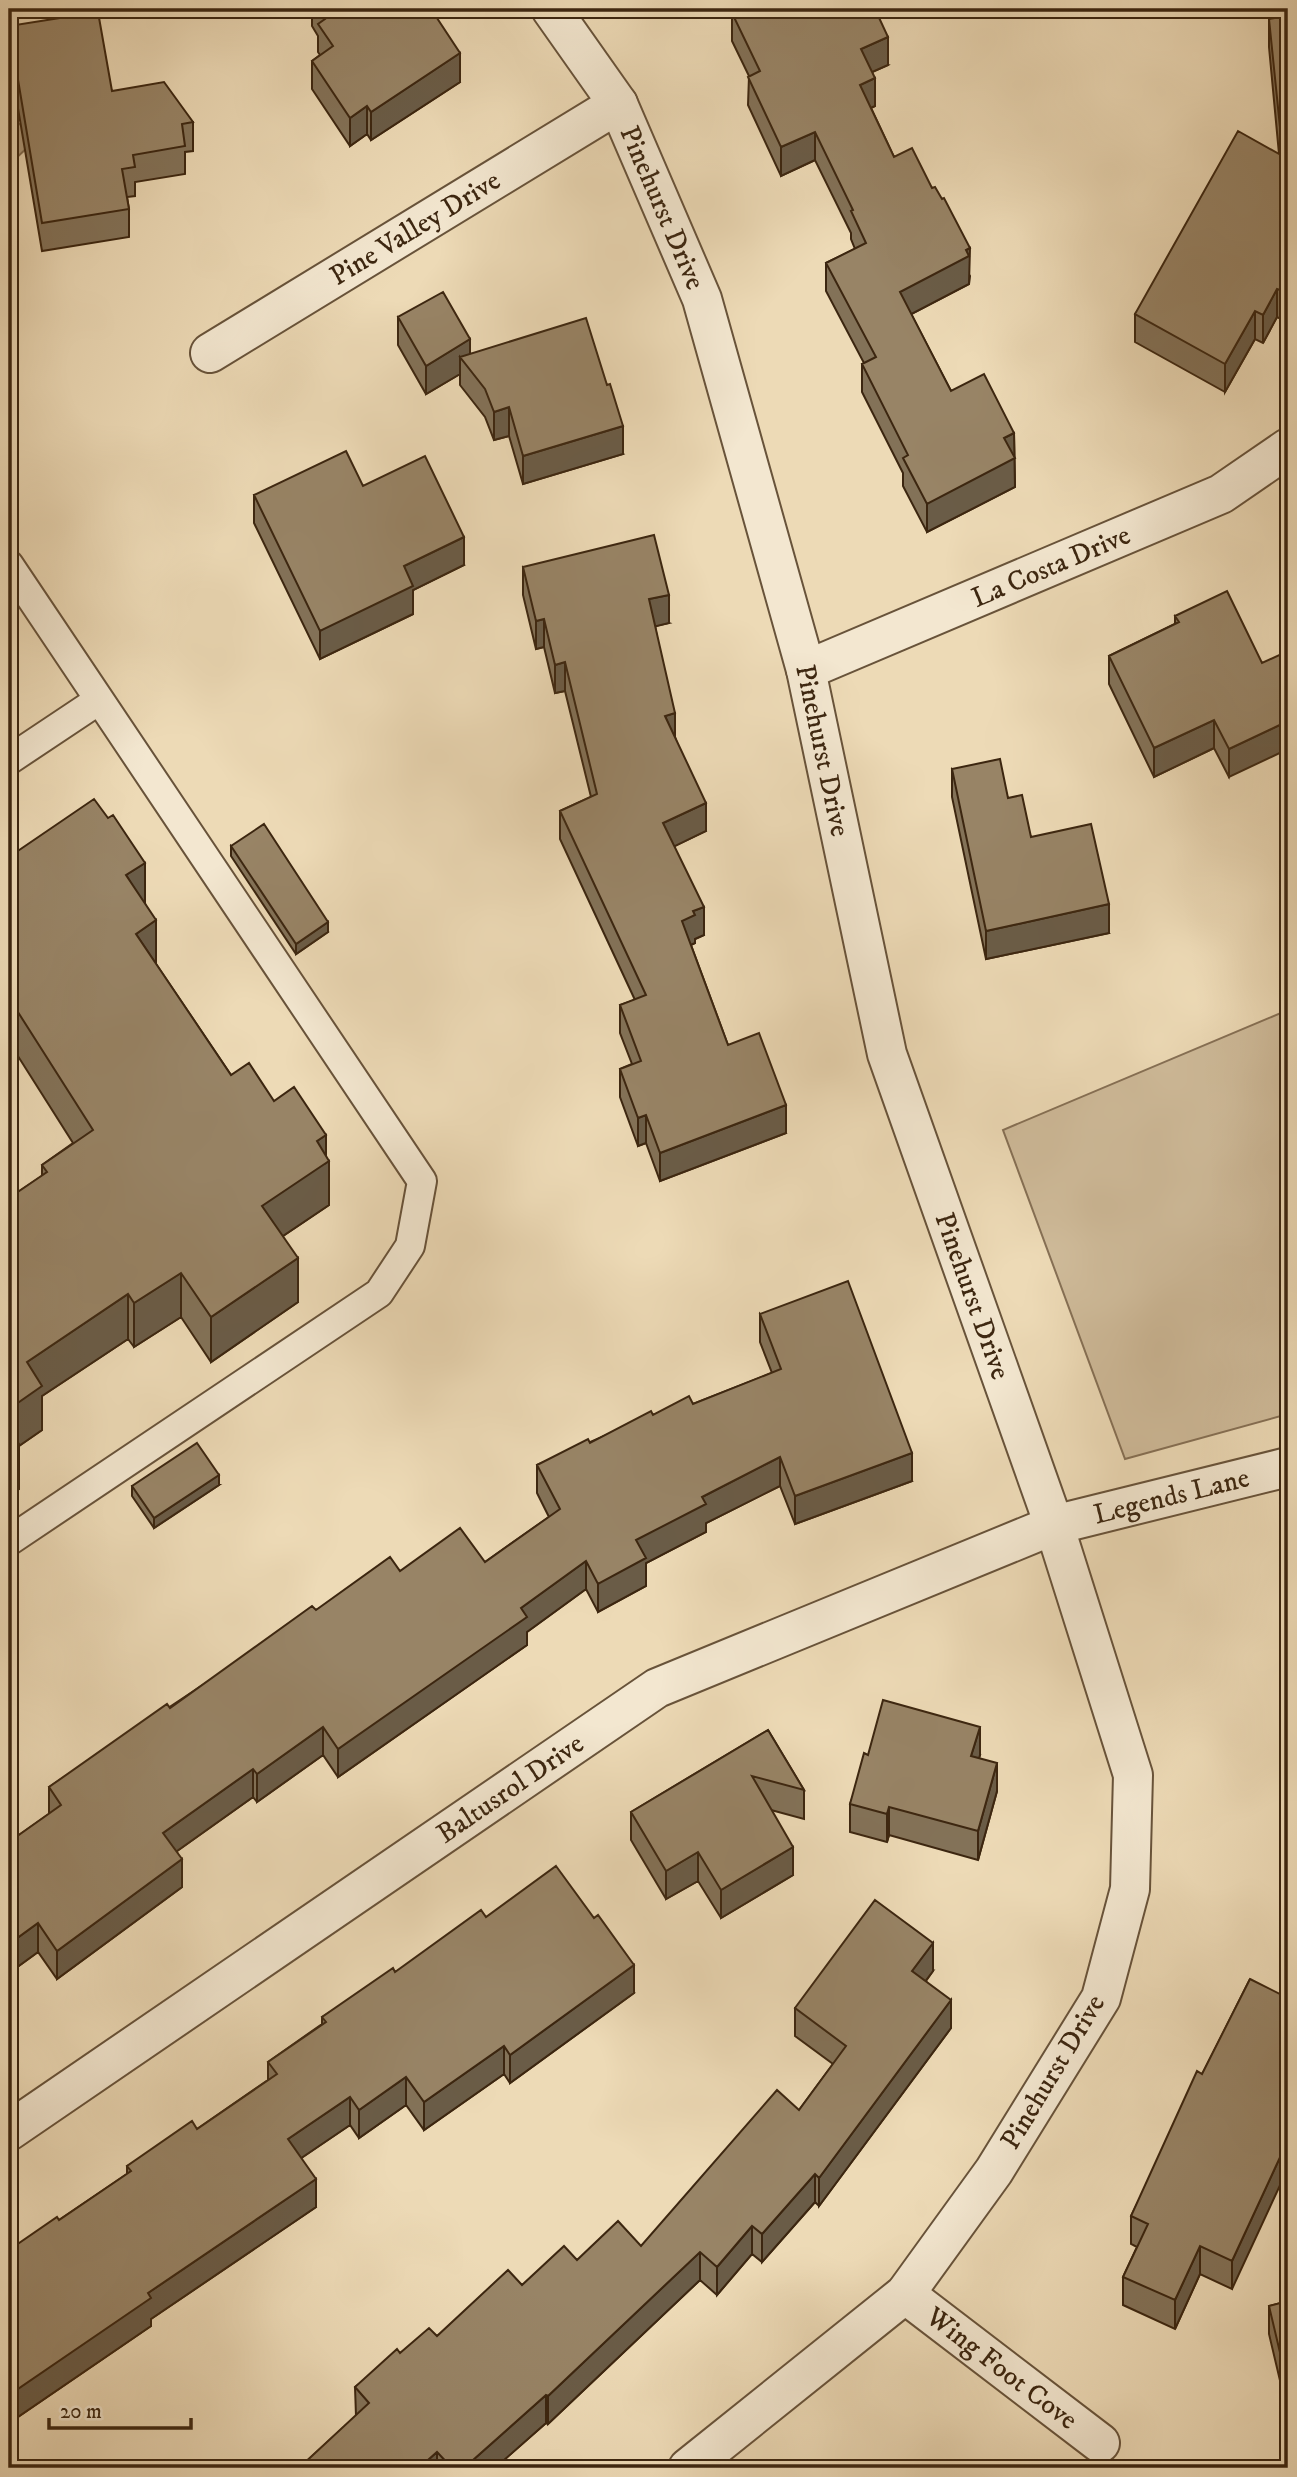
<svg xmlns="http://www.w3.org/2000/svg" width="1297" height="2477" viewBox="0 0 1297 2477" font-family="'IM FELL DW Pica',serif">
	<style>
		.green { fill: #cfbb9a; stroke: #867055; stroke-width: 2 }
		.water { fill: #b19d7e; stroke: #826d52; stroke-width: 2 }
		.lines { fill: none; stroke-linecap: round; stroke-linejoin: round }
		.service-casing { stroke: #68533a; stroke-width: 32 }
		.minor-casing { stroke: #68533a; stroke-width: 42 }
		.service { stroke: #f3e7d0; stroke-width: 28 }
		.minor { stroke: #f3e7d0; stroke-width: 38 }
		.wall { fill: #837258; stroke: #3c2610; stroke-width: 2 }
		.shaded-wall { fill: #6a5c47; stroke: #3c2610; stroke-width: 2 }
		.building { fill: #988466; stroke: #3c2610; stroke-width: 2 }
		.labels { text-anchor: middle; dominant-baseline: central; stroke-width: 6; stroke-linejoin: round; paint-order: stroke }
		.street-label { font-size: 28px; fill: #3c2610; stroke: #f3e7d0 }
	</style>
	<rect width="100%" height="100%" fill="#eddab6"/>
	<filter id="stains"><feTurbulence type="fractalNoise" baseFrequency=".00286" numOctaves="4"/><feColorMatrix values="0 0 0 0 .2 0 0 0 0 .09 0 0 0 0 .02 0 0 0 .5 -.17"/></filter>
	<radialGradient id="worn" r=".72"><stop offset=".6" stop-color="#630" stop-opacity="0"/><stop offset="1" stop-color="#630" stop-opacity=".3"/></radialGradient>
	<path class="green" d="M1288 1010V1414L1125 1459 1003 1130Z"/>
	<path class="water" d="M9 120 32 129V143L9 165Z"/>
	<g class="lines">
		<defs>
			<path id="service" d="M9 565 422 1181 410 1246 379 1293 9 1541
				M9 760 99 700"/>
			<g id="minor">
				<path id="s1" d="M551 9 618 104 702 299 806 670 887 1054 1054 1525 1133 1775 1130 1889 1101 1998 994 2171 905 2294 688 2468"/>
				<path id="s2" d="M210 353 618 104"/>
				<path id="s3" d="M806 670 1221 494 1288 448"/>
				<path id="s4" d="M9 2131 657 1688 1054 1525 1288 1467"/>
				<path id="s5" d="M905 2294 1100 2443"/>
			</g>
		</defs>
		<use href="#service" class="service-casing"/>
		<use href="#minor" class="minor-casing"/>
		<use href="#service" class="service"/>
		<use href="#minor" class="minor"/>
	</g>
	<path class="wall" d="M312 9H431L460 82 371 140 367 134 350 146 312 89V61L320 55 318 52V36L312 26Z
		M732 13 888 65 872 72 875 106 871 108 894 157 970 276 969 284 911 314 951 391 1014 433 1015 487 927 532 903 486V473L862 392V364L864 363 826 291V263L855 249 851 239V233L815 160 781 176 748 105 749 76 732 41Z
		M1288 16V310L1283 320 1277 317 1263 343 1255 339 1225 392 1135 342V314L1279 154 1269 47V19Z
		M9 26 112 91 193 122V151L185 152V174L135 182V196L127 197 129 209V237L42 251 9 55Z
		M398 317 470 353 623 454 523 484 509 436 494 440 485 417 460 385V374L426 394 398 345Z
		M363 486 464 565 413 590V614L320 659 254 523V495Z
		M523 567 669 623 655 626 675 737 706 831 674 846 704 935 695 939V943L691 945 728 1045 786 1133 660 1181 646 1143 638 1146 620 1097V1069L632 1064 620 1033V1005L635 1000 560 839V811L591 797 565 691 555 693 544 647 536 649 523 595Z
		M1175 616 1262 663 1229 777 1214 748 1154 777 1109 684V656L1175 624Z
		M952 769 1008 798 1031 837 1109 933 986 959 952 797Z
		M231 846 328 932 296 954 231 856Z
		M9 857 145 903 156 964 231 1075 274 1101 326 1156 329 1205 283 1236 298 1302 211 1362 181 1317 134 1347 128 1339 42 1396V1430L19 1446V1489L9 1496V1198L42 1176V1165L73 1143 9 1042Z
		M760 1314 912 1481 795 1524 780 1486 706 1523V1532L646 1563V1586L598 1612 586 1589 527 1632V1645L338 1777 323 1755 257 1802 253 1797 177 1851 182 1887 57 1979 38 1952 9 1973V1842L49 1814V1787L316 1610 400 1571 485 1562 549 1517 537 1493V1465L653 1415 693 1404 772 1373 760 1342Z
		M219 1485 154 1528 132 1496V1486Z
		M1288 1564V1700H1281V1671Z
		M768 1730 804 1790V1819L771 1810 793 1875 721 1918 698 1881 666 1899 631 1840V1812Z
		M868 1755H980L979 1758 997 1791 978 1860 889 1835 887 1842 850 1832V1804Z
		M486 1917 634 1993 510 2083 504 2074 424 2130 406 2105 359 2138 350 2125 301 2158 316 2207 151 2319V2326L9 2423V2250L59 2220 127 2174V2166L197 2129 268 2080V2062L322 2024V2017Z
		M933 1971 926 1981 951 2028 819 2206 815 2202 762 2262 752 2254 717 2295 700 2280 548 2424 546 2423 495 2468H299L356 2416 355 2387 400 2353 437 2336 522 2285 577 2260 641 2246 799 2110 833 2064 795 2036V2008Z
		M1250 1979 1232 2289 1200 2274 1175 2329 1123 2305V2277L1137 2247 1131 2244V2216Z
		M1288 2301V2387L1282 2389 1269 2334V2306Z"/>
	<path class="shaded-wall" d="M888 37V65L861 77V49Z
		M460 53V82L371 140V112Z
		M875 78V106L860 113V85Z
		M367 106V134L350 146V118Z
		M815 132V160L781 176V147Z
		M970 248 969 284 900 320V292Z
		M1288 282V310L1283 320V291Z
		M1277 289V317L1263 343V315Z
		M1255 311V339L1225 392V364Z
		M470 339V368L460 357V374L426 394V366Z
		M509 407V436L494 440V412Z
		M623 426V454L523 484V456Z
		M1014 433 1015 487 927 532V504L1004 438Z
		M464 537V565L413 590V614L320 659V631L404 566Z
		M669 595V623L649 628V599Z
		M544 619V647L536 649V621Z
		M565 662V691L555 693V665Z
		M675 713V741L665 716Z
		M1214 720V748L1154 777V748Z
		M1288 721V749L1229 777V749Z
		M706 803V831L663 852V823Z
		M145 863V907L126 875Z
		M1109 904V933L986 959V931Z
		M704 907V935L695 939V943L682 949V921L693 911Z
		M156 920V964L136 934Z
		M328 922V932L296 954V944Z
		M786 1105V1133L660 1181V1153Z
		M646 1115V1143L638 1146V1118Z
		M326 1135V1163L329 1161V1205L262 1250V1206L317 1141Z
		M298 1258V1302L211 1362V1317Z
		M181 1273V1317L134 1347V1303Z
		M128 1294V1339L42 1396V1430L19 1446V1489L9 1496V1409L27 1362Z
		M912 1453V1481L795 1524V1496Z
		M780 1457V1486L706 1523V1532L646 1563V1586L598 1612V1584L636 1540 702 1497Z
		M219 1475V1485L154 1528V1518Z
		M586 1561V1589L527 1632V1645L338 1777V1749L521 1608Z
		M323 1727V1755L257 1802V1774Z
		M980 1727V1755L971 1784V1756Z
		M997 1763V1791L978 1860V1831Z
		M253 1769V1797L163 1861V1833Z
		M889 1807V1835L887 1842V1814Z
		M793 1847V1875L721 1918V1890Z
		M698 1852V1881L666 1899V1871Z
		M182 1859V1887L57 1979V1951Z
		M38 1923V1952L9 1973V1944Z
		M933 1943V1971L912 1999V1971Z
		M634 1965V1993L510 2083V2055Z
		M951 2000V2028L819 2206V2178Z
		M504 2046V2074L424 2130V2102Z
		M406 2077V2105L359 2138V2110Z
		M350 2097V2125L288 2167V2139Z
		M1288 2140V2168L1232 2289V2261Z
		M815 2174V2202L762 2262V2234Z
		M316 2179V2207L151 2319V2326L9 2423V2395L148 2293Z
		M752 2226V2254L717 2295V2267Z
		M1200 2246V2274L1175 2329V2300Z
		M700 2252V2280L548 2424V2396Z
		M1288 2359V2387L1282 2389V2361Z
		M546 2395V2423L495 2468H464Z
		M437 2452V2468H419Z"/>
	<path class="building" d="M318 9H431L460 53 371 112 367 106 350 118 312 61 333 46 318 24 325 19Z
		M741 9H875L888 37 861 49 875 78 860 85 894 157 912 148 932 188 935 187 942 199 944 198 970 248 966 250 969 256 900 292 951 391 984 374 1014 433 1004 438 1015 458 927 504 903 458 908 455 862 364 876 357 826 263 866 243 851 211 853 210 815 132 781 147 748 77 760 71 732 13Z
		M98 12 112 91 164 82 193 122 182 124 185 146 133 155 135 167 122 169 129 209 42 223 9 26Z
		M1288 16V137H1281L1269 19Z
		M1238 131 1288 159V282L1283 291 1277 289 1263 315 1255 311 1225 364 1135 314Z
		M443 292 470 339 426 366 398 317Z
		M586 318 607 385 610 384 623 426 523 456 509 407 494 412 485 389 460 357Z
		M346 451 363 486 425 456 464 537 404 566 413 586 320 631 254 495Z
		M654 535 669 595 649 599 675 713 665 716 706 803 663 823 704 907 693 911 695 915 682 921 728 1045 759 1033 786 1105 660 1153 646 1115 638 1118 620 1069 641 1061 620 1005 646 995 560 811 597 794 565 662 555 665 544 619 536 621 523 567Z
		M1227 591 1262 663 1288 651V721L1229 749 1214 720 1154 748 1109 656 1179 622 1175 616Z
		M1000 759 1008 798 1022 795 1031 837 1091 824 1109 904 986 931 952 769Z
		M94 799 108 818 113 815 145 863 126 875 156 920 136 934 231 1075 249 1063 274 1101 294 1087 326 1135 317 1141 329 1161 262 1206 298 1258 211 1317 181 1273 134 1303 128 1294 27 1362 42 1386 9 1409V1198L47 1172 42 1165 93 1130 9 998V857Z
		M264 824 328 922 296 944 231 846Z
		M848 1281 912 1453 795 1496 780 1457 702 1497 706 1504 636 1540 646 1558 598 1584 586 1561 521 1608 527 1617 338 1749 323 1727 257 1774 253 1769 163 1833 182 1859 57 1951 38 1923 9 1944V1842L61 1805 49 1787 167 1704 170 1708 312 1606 316 1610 390 1557 400 1571 460 1528 485 1562 560 1509 537 1465 588 1439 590 1443 651 1411 653 1415 689 1396 693 1404 781 1369 760 1314Z
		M9 1429 19 1444 9 1452Z
		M197 1443 219 1475 154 1518 132 1486Z
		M1288 1564V1672L1281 1671Z
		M883 1700 980 1727 971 1756 997 1763 978 1831 889 1807 887 1814 850 1804 864 1753 868 1755Z
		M768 1730 804 1790 752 1776 793 1847 721 1890 698 1852 666 1871 631 1812Z
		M556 1866 594 1918 598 1915 634 1965 510 2055 504 2046 424 2102 406 2077 359 2110 350 2097 288 2139 316 2179 148 2293 151 2298 9 2395V2250L57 2217 59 2220 131 2171 127 2166 192 2121 197 2129 277 2074 268 2062 326 2022 322 2017 393 1968 395 1972 481 1910 486 1917Z
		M875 1900 933 1943 912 1971 951 2000 819 2178 815 2174 762 2234 752 2226 717 2267 700 2252 548 2396 546 2395 464 2468H452L437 2452 419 2468H299L369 2403 355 2387 397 2349 400 2353 429 2328 437 2336 508 2270 522 2285 564 2246 577 2260 618 2221 641 2246 777 2090 799 2110 846 2046 795 2008Z
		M1250 1979 1288 1998V2140L1232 2261 1200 2246 1175 2300 1123 2277 1148 2224 1131 2216 1197 2071 1202 2074Z
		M1288 2301V2359L1282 2361 1269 2306Z
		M292 2461 299 2468H284Z
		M1267 2461 1279 2468H1263Z"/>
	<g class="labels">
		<g class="street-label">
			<text stroke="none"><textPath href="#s1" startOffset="229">Pinehurst Drive</textPath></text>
			<text stroke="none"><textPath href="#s2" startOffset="240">Pine Valley Drive</textPath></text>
			<text stroke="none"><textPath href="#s3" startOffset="266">La Costa Drive</textPath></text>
			<text stroke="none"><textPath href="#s1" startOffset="796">Pinehurst Drive</textPath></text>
			<text stroke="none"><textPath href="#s1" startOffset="1363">Pinehurst Drive</textPath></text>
			<text stroke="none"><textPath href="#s4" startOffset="1335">Legends Lane</textPath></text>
			<text stroke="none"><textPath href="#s4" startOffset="607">Baltusrol Drive</textPath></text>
			<text transform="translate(1053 2072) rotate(-59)">Pinehurst Drive</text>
			<text stroke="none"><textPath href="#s5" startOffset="122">Wing Foot Cove</textPath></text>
		</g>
	</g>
	<rect width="1297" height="2477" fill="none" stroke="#eddab6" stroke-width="35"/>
	<rect x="10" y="10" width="1276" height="2456" fill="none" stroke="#3c2610" stroke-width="3.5"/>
	<rect x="18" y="18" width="1262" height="2442" fill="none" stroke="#3c2610" stroke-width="2"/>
	<path d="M49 2418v10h142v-10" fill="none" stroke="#3c2610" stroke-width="3.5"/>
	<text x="60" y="2418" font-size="21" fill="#3c2610" stroke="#f3e7d0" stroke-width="5" paint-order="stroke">20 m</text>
	<rect width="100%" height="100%" filter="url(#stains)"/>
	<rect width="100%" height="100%" fill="url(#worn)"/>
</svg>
